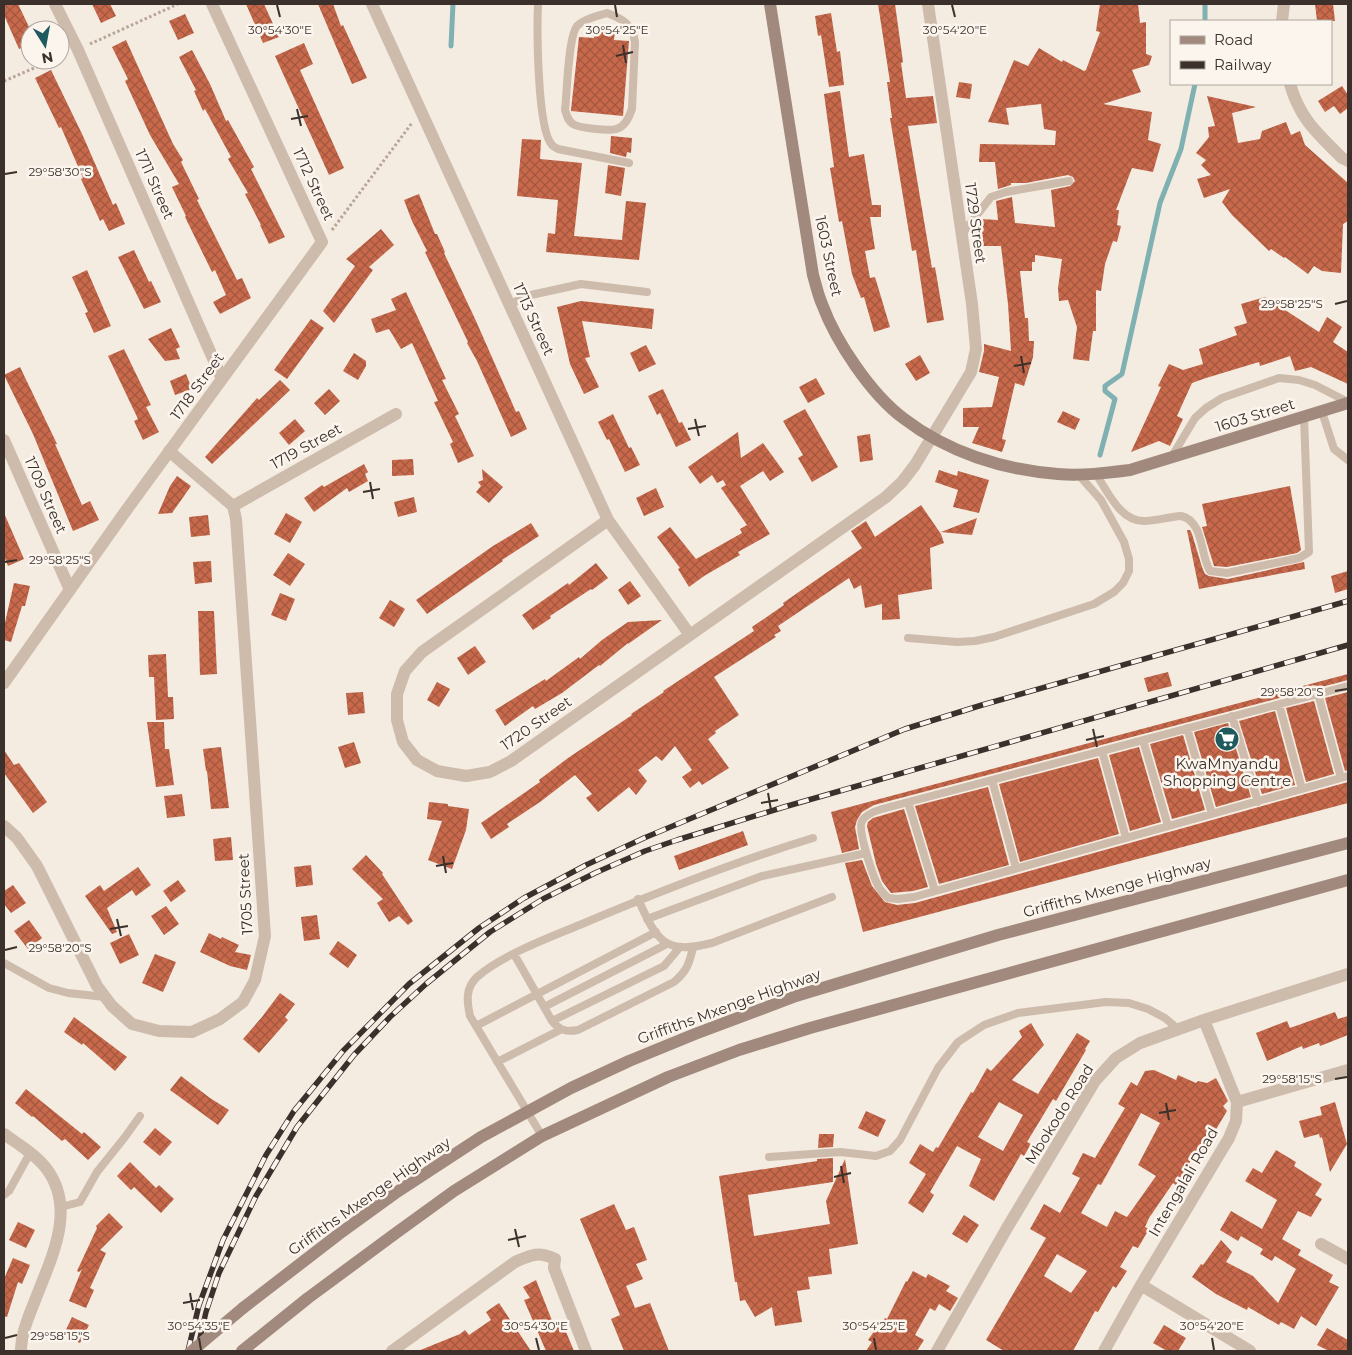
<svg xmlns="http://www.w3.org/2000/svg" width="1352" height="1355" viewBox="0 0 1352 1355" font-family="Montserrat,sans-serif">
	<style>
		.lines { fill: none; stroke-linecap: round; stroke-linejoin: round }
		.stream { stroke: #7fb0b2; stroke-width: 5 }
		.building { fill: url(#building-cross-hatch); fill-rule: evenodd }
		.path { stroke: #b9a596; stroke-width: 3; stroke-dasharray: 2.5 2.5; stroke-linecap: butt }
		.lane { stroke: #cdbbac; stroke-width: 8 }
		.street { stroke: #cdbbac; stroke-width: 12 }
		.secondary { stroke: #a18a7d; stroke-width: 12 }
		.rail-casing { stroke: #3b302b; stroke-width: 5.5 }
		.rail { stroke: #fbf5ee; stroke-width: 4; stroke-dasharray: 11; stroke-linecap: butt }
		.secondary-bridge { stroke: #a18a7d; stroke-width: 12 }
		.ticks { fill: none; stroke: #3b302b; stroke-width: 2 }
		.labels { text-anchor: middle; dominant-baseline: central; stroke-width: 5; stroke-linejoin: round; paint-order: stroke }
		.street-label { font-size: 15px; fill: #3b302b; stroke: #fbf5ee }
		.poi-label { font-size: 15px; fill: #3b302b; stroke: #fbf5ee }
		.ticks-label { font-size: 12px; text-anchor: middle; fill: #3b302b; stroke: #fbf5ee; stroke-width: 5; stroke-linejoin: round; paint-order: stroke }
	</style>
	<defs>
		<pattern id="building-cross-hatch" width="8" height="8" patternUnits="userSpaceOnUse" patternTransform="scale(1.25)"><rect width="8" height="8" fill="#c8694b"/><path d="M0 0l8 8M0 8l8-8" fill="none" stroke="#a4573f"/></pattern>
	</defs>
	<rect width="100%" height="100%" fill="#f4ebe1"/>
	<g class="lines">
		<path class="stream" d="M1205 4V21
			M451 46 453 4
			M1100 455 1115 399 1105 391V386L1122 374 1160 203 1181 149 1195 84"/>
	</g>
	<path class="building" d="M4 4H18L30 29V44L19 49 4 15Z
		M92 4H110L116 16 101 23Z
		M246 4H264L279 37 263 43Z
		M318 4H333L341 26 343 25 367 78 352 84Z
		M878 4H895L903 62 901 63 906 98 933 96 937 123 908 126 932 268 935 267 944 320 927 323 916 250 912 251 890 118H892L887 82H890Z
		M1100 4H1138L1140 23 1146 22V54L1152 56 1149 65 1132 70 1141 92 1103 104 1152 112 1148 140 1161 144 1153 172 1132 168 1116 210H1119L1117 225 1121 226 1117 242 1113 241 1105 264 1101 291 1096 290V331H1093L1089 361 1073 359 1077 327 1068 300 1059 301 1058 288 1062 259 1035 255V262H1032V271H1020L1025 318H1028L1029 341H1034L1033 357 1024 386 1015 383 1002 439 1006 440 1002 452 972 443 979 427H963V408L992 407 999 377 979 372 984 351V344L1011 351 1008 304 1001 246H974V230H979L981 219 998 220 996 201 1012 197 1015 223 1055 227 1051 190 1070 186 1075 181 1073 177 1068 175 1026 183H1011V185L998 189 995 162H979L980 144 1055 145 1056 131 1044 129 1041 104 1006 108 1009 125 988 122 1014 60 1028 66 1039 48 1062 62 1063 60 1084 71 1086 70 1100 32 1096 31Z
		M1315 4H1333L1335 21H1317Z
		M831 13 837 52 840 51 844 85 829 87 821 35 818 36 815 16Z
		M185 14 194 33 178 40 169 21Z
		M595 29 615 31 614 40 629 41 623 116 571 111V110L579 37 594 38Z
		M126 40 173 144 183 160 181 162 199 199 197 200 237 280 242 278 251 298 220 314 213 302 226 295 215 270 212 272 185 217 186 216 172 187 179 184 150 135 125 81 128 79 112 47Z
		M304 43 313 64 300 70 344 168 329 175 275 56Z
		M192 50 210 84 226 121 228 120 254 167 251 169 285 237 269 244 260 225H261L245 194 248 193 228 159 231 157 205 109 203 111 194 91 196 90 179 57Z
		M51 70 83 136 113 205 116 203 125 224 109 231 103 219 100 221 81 179 83 178 61 127 59 128 35 78Z
		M959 82 972 84 970 99 956 97Z
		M1342 86 1348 95V108L1340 114 1334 106 1325 112 1318 101Z
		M840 91 849 157 864 154 872 205H881V217H870L875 249 865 251 870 278 875 277 890 327 874 332 864 297 861 298 852 274 842 221 839 222 830 168 834 167 824 94Z
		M1207 96 1256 107 1232 113 1238 143 1260 139 1262 131 1286 122 1291 135 1300 131 1305 145 1348 183V221L1343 224 1341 273 1322 271 1314 266 1308 274 1285 257 1284 258 1271 249 1269 251 1232 215 1222 202 1230 189 1204 198 1197 179 1211 175 1201 165 1206 160 1196 153 1209 137 1208 127 1215 126Z
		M611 136 632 138 631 153 627 152 626 157 610 153Z
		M522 139 541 140 540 159 582 163 574 236 622 240 626 201 646 203 639 260 546 252 548 233 555 234 558 200 517 196Z
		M608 165 625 168 621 196 605 193Z
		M419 194 435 234H437L445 252 444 253 476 321 516 412 519 411 527 429 511 437 477 361 467 343 468 342 425 252 427 251 412 221 404 200Z
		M381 229 394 245 369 267 373 270 334 323 323 311 355 266 346 259Z
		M134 250 149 282 151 281 161 302 144 309 118 257Z
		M87 270 111 326 94 333 85 313 88 312 72 277Z
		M406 292 446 379 442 380 459 414 455 416 474 456 458 463 450 444 453 442 434 402 438 401 412 343 401 349 389 329 376 333 371 319 396 310 391 299Z
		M1265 297 1319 332 1327 317 1342 327 1333 342 1348 352V384L1311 367 1295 371 1290 356 1260 366 1259 362 1206 378 1192 383 1177 416 1183 419 1170 446 1159 441 1131 452 1161 387 1158 386 1169 364 1183 370 1203 364 1199 349 1237 335 1234 327 1247 323 1241 304Z
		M581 301 654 309 652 329 582 321 590 357 585 358 599 387 584 394 570 364 557 307Z
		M311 319 324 328 287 379 274 370Z
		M171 328 180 347 176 349 180 359 165 361 148 339Z
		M646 345 656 364 639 372 630 353Z
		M124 349 151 405 146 407 159 432 143 440 134 421 138 419 108 356Z
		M354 353 366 361V366L358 380 343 371Z
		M920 355 930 373 916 381 905 364Z
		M20 367 57 444H55L82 505 90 501 99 520 73 531 33 434 4 375Z
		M186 374 192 389 175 395 170 381Z
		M816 378 825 394 808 403 799 387Z
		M280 380 290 390 212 464 205 457 257 398 259 400Z
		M329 389 340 401 325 415 314 403Z
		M663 389 679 423 682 422 691 440 676 447 660 413 657 415 648 396Z
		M805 409 838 467 812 482 798 458 803 455 783 421Z
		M1063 411 1080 419 1075 430 1057 422Z
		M613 414 629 448 631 447 640 465 625 472 609 439 607 440 598 422Z
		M295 419 305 431 289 445 279 433Z
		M738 432 741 458 763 443 784 472 770 481 763 471 740 486 770 534 738 552 740 555 704 576 689 587 678 569 680 568 657 537 670 527 696 559 742 533 740 529 747 525 721 488 726 485 723 480 717 483 712 475 700 484 688 467Z
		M870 434 873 460 860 462 857 436Z
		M413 459 414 475 392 476V460Z
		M364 464 368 472 365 474 368 481 349 492 347 488 314 512 304 498 322 485 324 487Z
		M482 469 503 487 489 503 476 492 481 486 478 482 483 480Z
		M939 470 957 476 958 471 989 480 979 513 953 507 958 490 935 482Z
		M177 476 191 486 172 513 158 514 170 486Z
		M1290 486 1301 550 1297 553 1227 567 1214 566 1202 527 1207 526 1202 504Z
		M656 488 664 507 644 516 636 498Z
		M414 497 417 512 398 517 394 502Z
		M921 505 941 534 944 543 930 548 932 589 898 595 900 619 882 620V604L865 608 861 585 854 589 849 578 778 626 781 631 774 635 776 637 714 677 739 715 715 731 716 733 708 739 729 768 702 785 699 781 690 788 682 777 692 770 675 746 662 761 656 756 638 770 647 781 636 795 629 787 598 812 586 798 592 794 575 775 540 802 507 824 509 827 491 839 481 823 540 782 539 780 568 758 632 715 631 714 664 692 663 691 754 631 752 627 784 605 783 603 862 548 851 531 866 521 875 537Z
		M4 513 24 559 8 566 4 556Z
		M286 513 302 522 290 543 274 534Z
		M208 515 210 535 191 537 189 517Z
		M977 518 972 535 941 532Z
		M531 523 539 536 502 560 503 561 427 614 416 600 493 546Z
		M1187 530H1190L1192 534 1202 567 1205 574 1209 576 1228 579 1304 562 1305 569 1199 589Z
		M288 553 305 564 290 586 273 575Z
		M211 561 212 582 195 584 193 562Z
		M596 563 608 578 592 590 591 589 550 616 551 618 533 630 522 615 568 583 569 585Z
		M1348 571V589L1335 593 1331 576Z
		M630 581 641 596 628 605 618 590Z
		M14 583 30 586 25 606H22L11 642 4 640V627Z
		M280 593 295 599 286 621 271 615Z
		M390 600 405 609 394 627 379 618Z
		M198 611H214L217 674 200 675Z
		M662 620 628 644V643L600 666 599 665 562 693 535 709 533 706 505 726 495 710 545 679 546 681 579 657 580 659 602 640 628 622Z
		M475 646 486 662 468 675 457 658Z
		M166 654 168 697H173L174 719 156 720 154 677H149L148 655Z
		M1168 672 1172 686 1148 692 1144 678Z
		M1348 674V680L874 805 862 812 857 820 855 827 859 849 842 853 831 812Z
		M437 682 450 689 439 707 427 700Z
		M363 692 365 713 348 715 346 693Z
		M1348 692V770L1345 771 1325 698Z
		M1314 701 1334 774 1306 782 1286 708Z
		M1275 711 1295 785 1262 794 1239 721Z
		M147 722H164L165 749H169L174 785 156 787Z
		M1228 723 1251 797 1216 807 1194 732Z
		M1183 735 1205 810 1172 819 1150 744Z
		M354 742 361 763 345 768 338 747Z
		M221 747 229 808 211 809 207 771H206L203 749Z
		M1139 747 1161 822 1130 831 1109 755Z
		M4 750 14 765 19 763 47 802 33 813 4 773Z
		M1098 758 1119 834 1020 862 999 784Z
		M1348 782V803L863 932 845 863 862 860 872 886 885 902 897 905 915 903Z
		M988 787 1009 865 939 884 915 806Z
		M182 794 185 816 167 818 164 796Z
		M429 802 448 804V806L469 809 466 830 452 869 428 860 442 821 427 819Z
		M904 809 928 887 913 891 891 893 882 881 876 864 867 826 868 822 873 818Z
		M743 831 748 845 679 870 674 856Z
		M231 837 233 860 215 861 213 839Z
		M366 855 383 873 382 874 413 921 408 925 399 916 389 922 377 903 383 899 352 869Z
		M311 865 313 885 296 887 294 867Z
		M138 867 151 885 136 896 132 890 107 908 117 932 112 934 85 896 100 885 104 891Z
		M178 880 186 891 171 902 163 891Z
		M13 885 26 903 11 913 4 904V891Z
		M166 906 179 924 164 935 151 916Z
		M317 915 320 939 304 941 301 917Z
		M29 920 42 938 28 949 14 931Z
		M209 933 221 939 222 937 239 945 235 952 251 955 247 970 230 966 200 952Z
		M129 934 139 955 120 964 110 943Z
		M338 941 357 955 348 968 329 954Z
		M155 954 176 962 163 992 142 983Z
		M280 993 295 1004 285 1017 288 1020 259 1053 243 1039 262 1017Z
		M1335 1012 1338 1019 1348 1016V1035L1320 1046 1319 1043 1303 1049 1302 1046 1267 1061 1256 1033 1287 1021 1290 1028Z
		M74 1017 127 1057 115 1071 83 1043 82 1045 64 1032Z
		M1031 1023 1044 1045 1012 1080 1038 1094 1077 1033 1090 1041 1085 1049 1086 1050 1056 1101 1053 1099 1027 1142 1031 1144 1024 1156 1021 1154 994 1201 969 1186 981 1159 957 1146 930 1192 934 1195 923 1213 908 1203 926 1174 909 1163 920 1144 933 1152 936 1147 938 1148 971 1092 973 1093 987 1068 991 1071 1022 1037 1019 1031ZM999 1102 1023 1115 1003 1151 978 1137Z
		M1154 1070 1176 1080 1178 1075 1196 1083 1198 1081 1207 1083 1216 1078 1228 1101 1223 1106 1227 1111 1200 1156 1195 1154 1176 1185 1173 1183 1149 1218 1145 1227 1149 1229 1138 1248 1133 1246 1120 1267 1127 1271 1116 1288 1113 1286 1098 1312 1095 1311 1073 1351H1004L986 1340 1046 1238 1030 1229 1044 1204 1060 1213 1080 1178 1072 1174 1083 1153 1095 1158 1125 1108 1118 1104 1131 1082 1137 1086 1145 1071ZM1141 1113 1160 1123 1138 1165 1156 1176 1127 1217 1115 1211 1107 1227 1081 1213 1098 1184 1101 1185ZM1057 1254 1087 1271 1071 1293 1044 1276Z
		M181 1076 210 1098 229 1110 218 1125 170 1090Z
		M26 1089 82 1134 84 1132 101 1147 88 1160 65 1139 62 1141 33 1116 32 1117 15 1103Z
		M1335 1102 1347 1144 1330 1172 1322 1137 1320 1138 1319 1134 1304 1138 1299 1121 1322 1115 1320 1107Z
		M866 1111 886 1120 878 1137 858 1128Z
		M155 1128 172 1142 160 1156 143 1142Z
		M819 1134H834L833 1147 818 1148Z
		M1276 1150 1296 1162 1294 1166 1322 1184 1315 1195 1322 1199 1311 1217 1298 1211 1282 1239 1301 1250 1298 1255 1333 1275 1329 1282 1339 1287 1316 1326 1301 1316 1294 1329 1281 1322 1279 1325 1248 1307 1247 1310 1216 1294 1192 1277 1201 1264 1203 1265 1221 1240 1232 1252 1226 1262 1253 1276 1278 1303 1296 1269 1275 1256 1272 1261 1260 1254 1263 1249 1241 1236 1238 1241 1220 1230 1231 1211 1262 1229 1277 1200 1245 1181 1253 1168 1262 1173Z
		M833 1158V1182L748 1195 754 1236 830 1224 826 1201 845 1159 858 1244 829 1249 832 1274 808 1277 810 1289 797 1291 802 1322 775 1326 772 1307 755 1317 745 1300 740 1301 737 1282H735L719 1176 817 1161V1159Z
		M130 1162 156 1188 159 1185 174 1199 161 1213 134 1187 131 1190 117 1176Z
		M614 1204 626 1230 634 1227 647 1260 636 1264 643 1279 626 1286 635 1308 650 1303 669 1351H624L611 1319 620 1315 580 1219Z
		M109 1213 123 1227 100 1250 106 1253 90 1288 94 1290 86 1308 69 1301 82 1269 79 1272 77 1271 97 1228 96 1226Z
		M964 1215 979 1225 967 1243 952 1234Z
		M18 1222 35 1230 26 1248 9 1240Z
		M13 1258 30 1265 22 1284 18 1282 7 1317 4 1316V1279Z
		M913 1271 926 1278 928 1274 950 1286 946 1291 958 1298 950 1311 939 1304 935 1311 930 1308 915 1335 924 1340 917 1351H866L872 1342 868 1340 875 1330 878 1331 885 1318 887 1319 906 1281 907 1282Z
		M536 1280 553 1323 561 1320 574 1351H546L524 1300 530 1298 523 1287Z
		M499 1303 531 1351H418L460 1334 465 1330 469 1335 491 1320 486 1312Z
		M72 1317 89 1325 80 1343 63 1336Z
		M1164 1325 1186 1338 1178 1351H1167L1153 1343Z
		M1327 1328 1348 1340V1351H1329L1317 1345Z"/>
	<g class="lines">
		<path class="path" d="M90 44 178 4
			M4 81 53 60
			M332 230 412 123"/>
		<path class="lane" d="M538 4C537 28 537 129 552 145 552 146 557 148 558 149L629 163
			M607 13C623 19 632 24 635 42L632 109C629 117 625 127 616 129 609 131 578 128 573 124 568 121 567 116 565 110 567 95 568 33 578 25 586 18 597 16 607 13Z
			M962 234 991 197 1006 192 1069 181
			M510 304 531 295 581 284 647 292
			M1322 412 1334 449 1348 460
			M1171 458 1195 418 1206 408 1222 398 1279 378 1299 380 1315 385 1348 402
			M1096 474C1108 492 1121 523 1146 521 1158 520 1170 517 1181 516 1204 521 1200 555 1210 571L1227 573 1299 558 1309 552 1304 417
			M908 638 957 642 975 641 994 637 1094 604 1114 592 1123 583 1129 571V559L1124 542 1101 500 1078 474
			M1348 686 882 809C875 811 866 814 862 821 857 830 874 880 880 889 882 892 885 895 888 898L898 899 914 897 1348 776
			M1318 694 1341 778
			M1279 704 1302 789
			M1232 716 1258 802
			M1187 728 1212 814
			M1143 740 1168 826
			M1102 751 1126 838
			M992 780 1016 868
			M908 802 935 891
			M638 899C657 941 664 955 712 943L832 897
			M647 919 762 876 866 853
			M514 954 552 1021C560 1031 567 1032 578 1030L674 982C687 971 689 964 693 948
			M4 963 49 988 68 993 105 997
			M544 1007 667 944
			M552 1021 664 966 680 947
			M476 1026 656 932
			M497 1062 560 1030
			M542 1136 470 1016C467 1002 465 988 477 977 502 955 550 937 582 924 658 892 734 862 813 838
			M769 1157 840 1152 876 1156 890 1151 900 1140 938 1068 958 1042 984 1025 1018 1013 1106 1002 1129 1003 1148 1009 1165 1018 1178 1029
			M4 1195 9 1191 30 1153
			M61 1207 80 1202 97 1172 125 1137 140 1116"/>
		<path class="street" d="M55 4 78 50 222 379
			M372 4 608 520 690 635
			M1282 21 1284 4
			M1290 84C1300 119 1317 133 1342 158L1348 161
			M4 440 70 590
			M233 506 396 414
			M608 520 422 652 405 671 397 694V720L403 742 417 760 437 771 466 776 490 772 511 761 886 497 902 482 915 465 971 372 976 349 972 304 928 4
			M4 683 125 512 322 242 212 4
			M4 826 17 838 37 866 97 986 112 1006 132 1024 159 1031 192 1032 220 1019 243 1002 255 980 265 936 236 519 233 506 169 451
			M1237 1102 1348 1070
			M4 1134C18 1144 35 1154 46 1168 78 1210 50 1260 34 1303 28 1318 21 1335 21 1351
			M1321 1244 1348 1259
			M1141 1285 1250 1351
			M392 1351 515 1262C531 1255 538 1251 555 1259L554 1268 586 1351
			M937 1351 1007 1228 1095 1081 1116 1058 1140 1043 1204 1020 1348 974
			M1104 1351 1141 1285 1229 1138 1236 1121 1237 1102 1204 1020"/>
		<path class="secondary" d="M770 4 813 275C816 285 818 295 822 304 836 342 871 394 903 418 947 452 1003 470 1058 474 1082 476 1106 473 1130 470L1348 403
			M243 1308 339 1234 397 1192 481 1137 571 1088 629 1061 695 1034 796 996 998 935 1348 843
			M242 1351 308 1298 396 1233 454 1191 542 1136 668 1077 739 1050 810 1028 1348 880"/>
		<defs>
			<path id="rail" d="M188 1351 199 1305 223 1240 266 1155 294 1111 343 1051 409 984 479 928 524 898 586 865 644 838 905 729 982 705 1348 601
				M197 1351 206 1312 219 1273 256 1196 297 1127 354 1055 390 1017 426 984 490 932 543 899 595 873 645 851 677 840 784 807 1348 645"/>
		</defs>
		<use href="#rail" class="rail-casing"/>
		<use href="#rail" class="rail"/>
		<path class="secondary-bridge" d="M192 1351 243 1308"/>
	</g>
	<path class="ticks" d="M277 5 280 17M615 5 617 17M952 5 955 17M623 45 626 63M616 56 633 52M297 109 301 126M291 119 308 116M5 174 17 172M1335 304 1347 301M1021 356 1024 373M1014 366 1031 363M695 419 699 436M688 429 706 426M370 482 373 499M363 492 380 489M5 562 17 560M1335 691 1347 689M1093 729 1097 747M1086 740 1104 736M768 793 771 810M761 803 778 800M443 856 446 873M436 866 453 863M117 919 121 936M110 929 128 926M5 950 17 947M1335 1079 1347 1077M1166 1103 1169 1120M1159 1113 1176 1110M841 1166 844 1183M834 1177 851 1173M515 1229 519 1247M508 1240 526 1236M190 1293 193 1310M183 1303 200 1300M5 1338 17 1335M199 1338 201 1350M536 1338 539 1350M874 1338 876 1350M1212 1338 1214 1350"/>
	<defs>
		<symbol id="supermarket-disc" viewBox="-11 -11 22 22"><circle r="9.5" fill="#1f5a5e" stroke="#fbf5ee"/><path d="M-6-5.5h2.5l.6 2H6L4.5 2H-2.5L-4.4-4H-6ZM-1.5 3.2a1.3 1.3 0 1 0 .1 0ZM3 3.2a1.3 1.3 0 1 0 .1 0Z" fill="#fff"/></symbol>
	</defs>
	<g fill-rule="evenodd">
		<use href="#supermarket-disc" x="1213" y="725" width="28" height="28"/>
	</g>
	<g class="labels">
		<g class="street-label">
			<text transform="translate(155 184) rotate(66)">1711 Street</text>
			<text transform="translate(314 184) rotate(65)">1712 Street</text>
			<text transform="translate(976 223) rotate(82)">1729 Street</text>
			<text transform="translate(829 256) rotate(78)">1603 Street</text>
			<text transform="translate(534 319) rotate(65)">1713 Street</text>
			<text transform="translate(197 386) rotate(-54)">1718 Street</text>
			<text transform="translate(1255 415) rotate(-17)">1603 Street</text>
			<text transform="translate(306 446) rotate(-29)">1719 Street</text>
			<text transform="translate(46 495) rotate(66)">1709 Street</text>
			<text transform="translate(536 723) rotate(-35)">1720 Street</text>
			<text transform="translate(1117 887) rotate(-15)">Griffiths Mxenge Highway</text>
			<text transform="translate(245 894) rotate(-93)">1705 Street</text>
			<text transform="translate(729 1006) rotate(-20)">Griffiths Mxenge Highway</text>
			<text transform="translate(1059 1114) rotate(-58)">Mbokodo Road</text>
			<text transform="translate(1183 1182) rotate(-60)">Intengalali Road</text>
			<text transform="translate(369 1196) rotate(-35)">Griffiths Mxenge Highway</text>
		</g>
		<g class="poi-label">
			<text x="1227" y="763">KwaMnyandu<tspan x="1227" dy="17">Shopping Centre</tspan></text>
		</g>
	</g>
	<g class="ticks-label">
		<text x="280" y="34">30°54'30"E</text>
		<text x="617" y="34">30°54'25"E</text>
		<text x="955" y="34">30°54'20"E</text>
		<text x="60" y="176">29°58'30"S</text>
		<text x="1292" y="308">29°58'25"S</text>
		<text x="60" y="564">29°58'25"S</text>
		<text x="1292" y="696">29°58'20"S</text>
		<text x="60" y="952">29°58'20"S</text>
		<text x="1292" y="1083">29°58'15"S</text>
		<text x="199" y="1330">30°54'35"E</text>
		<text x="536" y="1330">30°54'30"E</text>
		<text x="874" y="1330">30°54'25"E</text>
		<text x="1212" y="1330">30°54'20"E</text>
		<text x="60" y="1340">29°58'15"S</text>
	</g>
	<rect width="1352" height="1355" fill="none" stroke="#3b302b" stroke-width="10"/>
	<rect x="1170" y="20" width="162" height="65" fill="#fbf5ee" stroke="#aea6a0"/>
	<rect x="1180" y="36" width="25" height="8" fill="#a18a7d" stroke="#aea6a0"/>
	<text x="1214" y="45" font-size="15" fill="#3b302b">Road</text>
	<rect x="1180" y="61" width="25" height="8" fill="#3b302b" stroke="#aea6a0"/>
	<text x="1214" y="70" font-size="15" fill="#3b302b">Railway</text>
	<g transform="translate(45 45) rotate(169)"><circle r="24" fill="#fbf5ee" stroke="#aea6a0"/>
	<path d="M0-4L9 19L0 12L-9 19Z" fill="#1f5a5e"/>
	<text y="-8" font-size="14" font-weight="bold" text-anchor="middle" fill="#3b302b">N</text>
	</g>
</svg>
